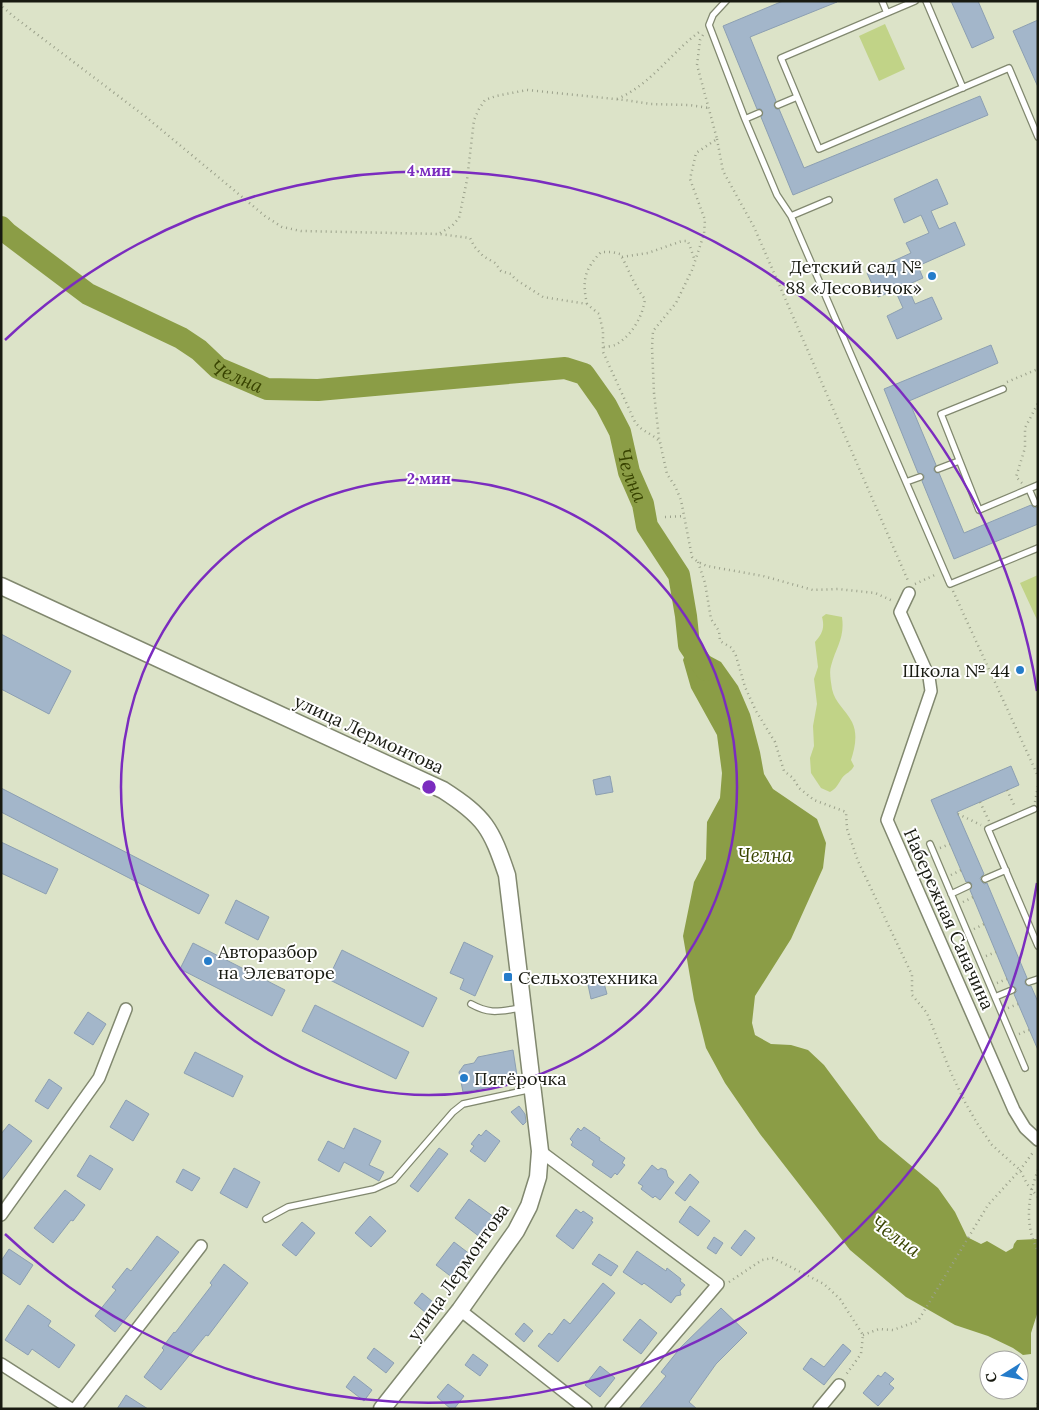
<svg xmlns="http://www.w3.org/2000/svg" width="1039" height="1410" viewBox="0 0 1039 1410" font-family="Lora,serif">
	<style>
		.green { fill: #c1d387 }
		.water { fill: #8b9d46 }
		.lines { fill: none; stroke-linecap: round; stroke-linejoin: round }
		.river { stroke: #8b9d46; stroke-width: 22 }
		.building { fill: #a3b6ca; stroke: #8c9fb2 }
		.lane-casing { stroke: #81886f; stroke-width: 8 }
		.street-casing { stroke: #81886f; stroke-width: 14 }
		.secondary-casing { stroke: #81886f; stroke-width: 19 }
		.path { stroke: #9ba18b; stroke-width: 2.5; stroke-dasharray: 1 4; stroke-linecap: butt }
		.lane { stroke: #fff; stroke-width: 5.5 }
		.street { stroke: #fff; stroke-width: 11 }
		.secondary { stroke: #fff; stroke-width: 16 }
		.path-bridge { stroke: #9ba18b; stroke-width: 2.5; stroke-dasharray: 1 4; stroke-linecap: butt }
		.ring { fill: none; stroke: #7b2cbf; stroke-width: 2.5 }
		.poi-dot { fill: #257cca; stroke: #fff; stroke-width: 2 }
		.labels { text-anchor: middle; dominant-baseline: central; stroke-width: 4; stroke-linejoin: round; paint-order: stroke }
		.poi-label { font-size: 18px; fill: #181a11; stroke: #fff; text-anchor: start }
		.street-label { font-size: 18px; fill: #181a11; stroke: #fff }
		.water-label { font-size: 19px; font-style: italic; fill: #384300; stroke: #fff }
		.centre { fill: #7b2cbf; stroke: #fff; stroke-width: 2.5 }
		.ring-label { font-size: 15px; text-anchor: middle; font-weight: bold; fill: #7b2cbf; stroke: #fff; stroke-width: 4; stroke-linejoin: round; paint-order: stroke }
	</style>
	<rect width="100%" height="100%" fill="#dce3c8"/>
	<path class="green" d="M885 24 905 69 879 81 859 36Z
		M1038 575V622L1020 583Z
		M826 614 842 617C845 638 836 647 831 666 829 672 831 682 832 689 835 703 846 710 852 722 858 734 855 748 851 760L854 766C851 772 846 773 842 778 838 784 837 788 830 792L821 788 811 773 810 758 814 746 813 726 817 704 814 679 818 667 815 642C822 634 825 628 822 617Z"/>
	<path class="water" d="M689 645 721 662 738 686 750 714 760 752 764 774 773 789 817 819 826 843 823 868 791 939 755 996 752 1023 755 1035 771 1044 791 1045 808 1050 824 1065 879 1139 938 1188 955 1212 967 1237 981 1244 987 1241 1006 1252 1013 1248 1014 1244 1017 1240 1037 1239 1038 1311 1031 1333V1354L1023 1355 1013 1348 988 1336 955 1325 906 1297 850 1250 760 1134 725 1083 706 1048 694 1000 683 936 694 882 706 859 707 822 720 798 722 773 717 735 691 688 683 660Z"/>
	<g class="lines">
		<path class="river" id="s1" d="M1 227 7 233 88 294 181 338 199 350 218 368 267 389 318 390 565 368 584 374 606 405 620 432 629 472 643 504 647 526 679 575 686 616 689 645 706 670"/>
	</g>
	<path class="building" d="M783 1 837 2 750 37 776 101 774 106 776 109H779L804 168 980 96 988 115 793 195 761 117 763 112 761 109H757L723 26Z
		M951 1H978L994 38 972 48Z
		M1038 20V87L1013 31Z
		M937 179 948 204 931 211 939 229 955 222 965 245 918 266 923 278 907 285 915 304 932 297 942 319 897 339 887 316 903 308 895 290 878 297 867 273 911 253 906 243 929 233 921 215 904 223 894 199Z
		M991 345 998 363 909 401 936 465 934 468V471L939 473 964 533 1031 505 1034 508 1038 507V524L954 559 922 481 924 478V475L918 473 884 389Z
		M1 634 71 671 49 714 1 689Z
		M1011 766 1019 785 957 812 984 874 980 878 981 881 984 884 987 883 1027 978 1025 981V984L1028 986H1031L1038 1002V1050L1014 994 1017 991 1016 988 1010 986 970 890 972 884 970 882H966L931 800Z
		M610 776 613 792 596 795 593 780Z
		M1 788 209 895 199 914 1 812Z
		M1 842 58 869 46 894 1 873Z
		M236 900 269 917 258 940 225 923Z
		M464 942 493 956 475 996 460 989 464 979 450 973Z
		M193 943 285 990 272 1016 180 969Z
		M342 950 437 998 423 1027 328 979Z
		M602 976 607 994 591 999 587 980Z
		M315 1005 409 1052 396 1079 302 1031Z
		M88 1012 106 1024 93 1045 74 1033Z
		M513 1050 518 1082 463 1092 459 1072 464 1065 474 1063 478 1057Z
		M195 1052 243 1076 233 1097 184 1073Z
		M49 1079 62 1088 48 1109 35 1101Z
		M126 1100 149 1114 133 1141 110 1127Z
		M519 1106 525 1114 526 1122 523 1125 511 1112Z
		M9 1124 32 1141 1 1181V1134Z
		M584 1127 600 1138 599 1140 625 1158 622 1163 625 1165 617 1175 615 1173 611 1178 592 1165 594 1161 571 1145 573 1142 570 1139 578 1128 581 1131Z
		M354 1128 381 1141 369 1165 384 1172 379 1181 344 1162 339 1172 318 1160 328 1141 344 1149Z
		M486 1130 500 1141 485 1162 470 1151 474 1146 471 1144 479 1134 481 1136Z
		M439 1148 448 1154 418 1192 410 1186Z
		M90 1155 113 1169 100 1190 77 1176Z
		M652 1165 658 1170 661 1168 666 1170 668 1177 674 1182 660 1200 655 1196 653 1198 641 1189 643 1186 638 1183Z
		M234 1168 260 1182 247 1208 220 1193Z
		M183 1169 200 1178 192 1191 176 1182Z
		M690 1174 699 1182 685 1201 675 1193Z
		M65 1190 85 1205 73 1221 71 1220 53 1243 34 1228Z
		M469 1199 494 1217 480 1237 455 1218Z
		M690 1206 710 1221 698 1236 679 1222Z
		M576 1209 581 1213 583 1211 593 1218 591 1221 593 1222 573 1249 556 1236Z
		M370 1216 386 1231 371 1247 355 1233Z
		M302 1222 315 1233 296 1256 282 1245Z
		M745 1230 755 1238 741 1256 731 1248Z
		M157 1236 179 1252 115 1332 95 1316 116 1290 112 1287 127 1268 131 1271Z
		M714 1237 723 1243 716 1254 707 1248Z
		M454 1242 471 1255 453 1278 436 1265Z
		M9 1249 33 1265 20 1285 1 1272V1261Z
		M637 1251 666 1271 667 1268 681 1279 680 1281 685 1285 680 1291 681 1295 676 1296 671 1303 644 1283 642 1285 623 1272Z
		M599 1254 618 1266 611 1276 592 1264Z
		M224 1264 248 1283 208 1336 206 1335 161 1390 144 1377 164 1350 162 1348 174 1332 175 1333 212 1285 210 1283Z
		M603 1283 615 1293 558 1362 538 1346 549 1333 552 1335 564 1319 570 1324Z
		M422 1293 439 1307 431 1317 414 1303Z
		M28 1305 51 1321 48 1326 75 1345 59 1368 32 1349 28 1355 5 1340Z
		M721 1308 747 1333 716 1364 689 1402 697 1409H639L666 1376 661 1372 681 1347Z
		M640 1319 657 1333 641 1354 623 1340Z
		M524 1323 533 1331 524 1342 515 1334Z
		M843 1344 851 1351 824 1385 803 1369 811 1358 824 1367Z
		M374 1348 394 1363 386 1373 367 1358Z
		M473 1354 488 1365 480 1376 465 1365Z
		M600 1366 615 1378 600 1397 585 1385Z
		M885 1372 894 1379 889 1384 894 1388 878 1406 863 1393 878 1375 881 1377Z
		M354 1376 372 1390 364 1401 346 1387Z
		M448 1384 464 1396 454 1409H451L437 1397Z
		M126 1395 148 1409H117Z"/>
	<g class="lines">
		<defs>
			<path id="lane" d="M726 1 713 15 709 25 745 119 777 195 791 216 950 584 1038 548
				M882 1 887 13
				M915 1 781 58 819 149 1009 68 1038 137
				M926 1 963 88
				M778 105 797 97
				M745 119 759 113
				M791 216 829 200
				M1003 389 941 414 979 510 1038 485
				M938 469 959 461
				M906 482 920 477
				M1029 489 1035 503
				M1034 809 988 829 1038 946
				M930 844 1025 1068
				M985 879 1006 870
				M951 894 968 886
				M1029 982 1038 979
				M995 997 1012 990
				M471 1004C491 1015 500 1011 521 1008
				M266 1219 288 1207 374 1189 394 1180 453 1112 463 1104 532 1089"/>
			<path id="street" d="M909 593 900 612 929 677 931 691 887 820 1014 1110 1025 1128 1038 1140
				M540 1151 718 1284 611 1409
				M1 1215 99 1078 126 1009
				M460 1310 586 1409
				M1 1364 71 1409
				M75 1409 201 1246
				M819 1409 839 1385"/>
			<path id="secondary" d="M1 586 443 790C485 817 491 828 507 875L540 1151 538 1177 529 1206 516 1231 460 1310 382 1409"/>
		</defs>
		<use href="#lane" class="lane-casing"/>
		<use href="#street" class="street-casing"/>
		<use href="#secondary" class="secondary-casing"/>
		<path class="path" d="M1 2 3 7 13 16 146 117 265 216 282 227 301 231 439 234 470 238 474 246 483 256 495 263 501 271 511 274 515 279 543 297 587 304 599 314 603 331V352L635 422C643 433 651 432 661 443
			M703 35 700 40 697 65 717 139 696 153 690 179 705 220 704 234 692 270 676 303 653 331 652 347 654 393 659 438 667 474 675 486 681 500 692 557 698 562 707 566 763 576 813 590 838 589 875 593 893 601
			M617 99C652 84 672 51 702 30
			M717 139 723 171 754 227 909 583
			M440 233 452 226 459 218 467 180 474 120 479 109 485 100 496 96 527 90 625 100 651 104 689 105 709 108
			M622 257 648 253 682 241H688L695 261
			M587 304C582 281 584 270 601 252H612L620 254C629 269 634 286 645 299 643 316 631 337 615 345 612 346 607 347 603 347
			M1007 382 1038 369
			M1022 483 1016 477 1025 448V428L1038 403
			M665 517 684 516
			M698 562 705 583 711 619 719 631 720 641 732 648 736 656 745 687 756 711 775 742 784 771 793 778 799 788 814 800 846 812 847 829 858 861 912 975V995L927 1013 951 1073 966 1104 977 1123 992 1145 1020 1170 1027 1184 1038 1197
			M915 584 937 574
			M953 591 1038 776
			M1007 790 1015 807
			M980 802 989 821
			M1035 802 1038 786
			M958 814 981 825
			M940 848 950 844
			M951 875 961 870
			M963 902 973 897
			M974 929 984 924
			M986 956 996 952
			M997 983 1007 979
			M1008 1008 1018 1004
			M1019 1034 1029 1030
			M729 1282 762 1260 773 1258 824 1284 840 1299 863 1335 861 1354 845 1376
			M863 1335 879 1329 893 1330 918 1321 988 1205 1020 1170 1034 1151
			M1035 1409 1038 1403
			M1037 1409 1038 1408"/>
		<use href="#lane" class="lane"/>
		<use href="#street" class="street"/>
		<use href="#secondary" class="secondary"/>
		<path class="path-bridge" d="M1038 1170C1028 1196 1024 1225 1038 1251"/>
	</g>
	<g class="ring">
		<circle cx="429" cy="787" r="308"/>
		<path d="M1037 883A616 616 0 0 1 5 1234M5 340A616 616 0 0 1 1037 691"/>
	</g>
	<g class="poi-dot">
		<circle cx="932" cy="276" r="5"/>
		<circle cx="1020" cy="670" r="5"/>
		<circle cx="208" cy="961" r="5"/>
		<rect x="503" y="972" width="10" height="10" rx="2.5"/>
		<circle cx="464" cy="1078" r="5"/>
	</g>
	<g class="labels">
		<g class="poi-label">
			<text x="922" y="266" text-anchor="end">Детский сад №<tspan x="922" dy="21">88 «Лесовичок»</tspan></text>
			<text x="1010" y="670" text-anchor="end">Школа № 44</text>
			<text x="218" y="951">Авторазбор<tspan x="218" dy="21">на Элеваторе</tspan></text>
			<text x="518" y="977">Сельхозтехника</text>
			<text x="474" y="1078">Пятёрочка</text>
		</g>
		<g class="street-label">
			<text transform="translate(369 734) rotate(25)">улица Лермонтова</text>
			<text transform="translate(949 919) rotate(66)">Набережная Саначина</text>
			<text transform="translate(458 1272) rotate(-55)">улица Лермонтова</text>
		</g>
		<g class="water-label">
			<text stroke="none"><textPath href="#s1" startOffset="281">Челна</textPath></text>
			<text stroke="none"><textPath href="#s1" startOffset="746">Челна</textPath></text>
			<text x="765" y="855">Челна</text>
			<text transform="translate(896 1236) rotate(36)">Челна</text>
		</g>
	</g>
	<circle cx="429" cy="787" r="8" class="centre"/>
	<g class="ring-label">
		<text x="429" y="176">4 мин</text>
		<text x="429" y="484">2 мин</text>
	</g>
	<rect width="1039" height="1410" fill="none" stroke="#181a11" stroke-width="5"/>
	<g transform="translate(1004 1375) rotate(259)"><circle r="24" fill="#ffffff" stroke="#a3a3a0"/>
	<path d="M0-4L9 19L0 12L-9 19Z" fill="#257cca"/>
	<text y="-8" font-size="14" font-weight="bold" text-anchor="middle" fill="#181a11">С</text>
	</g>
</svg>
